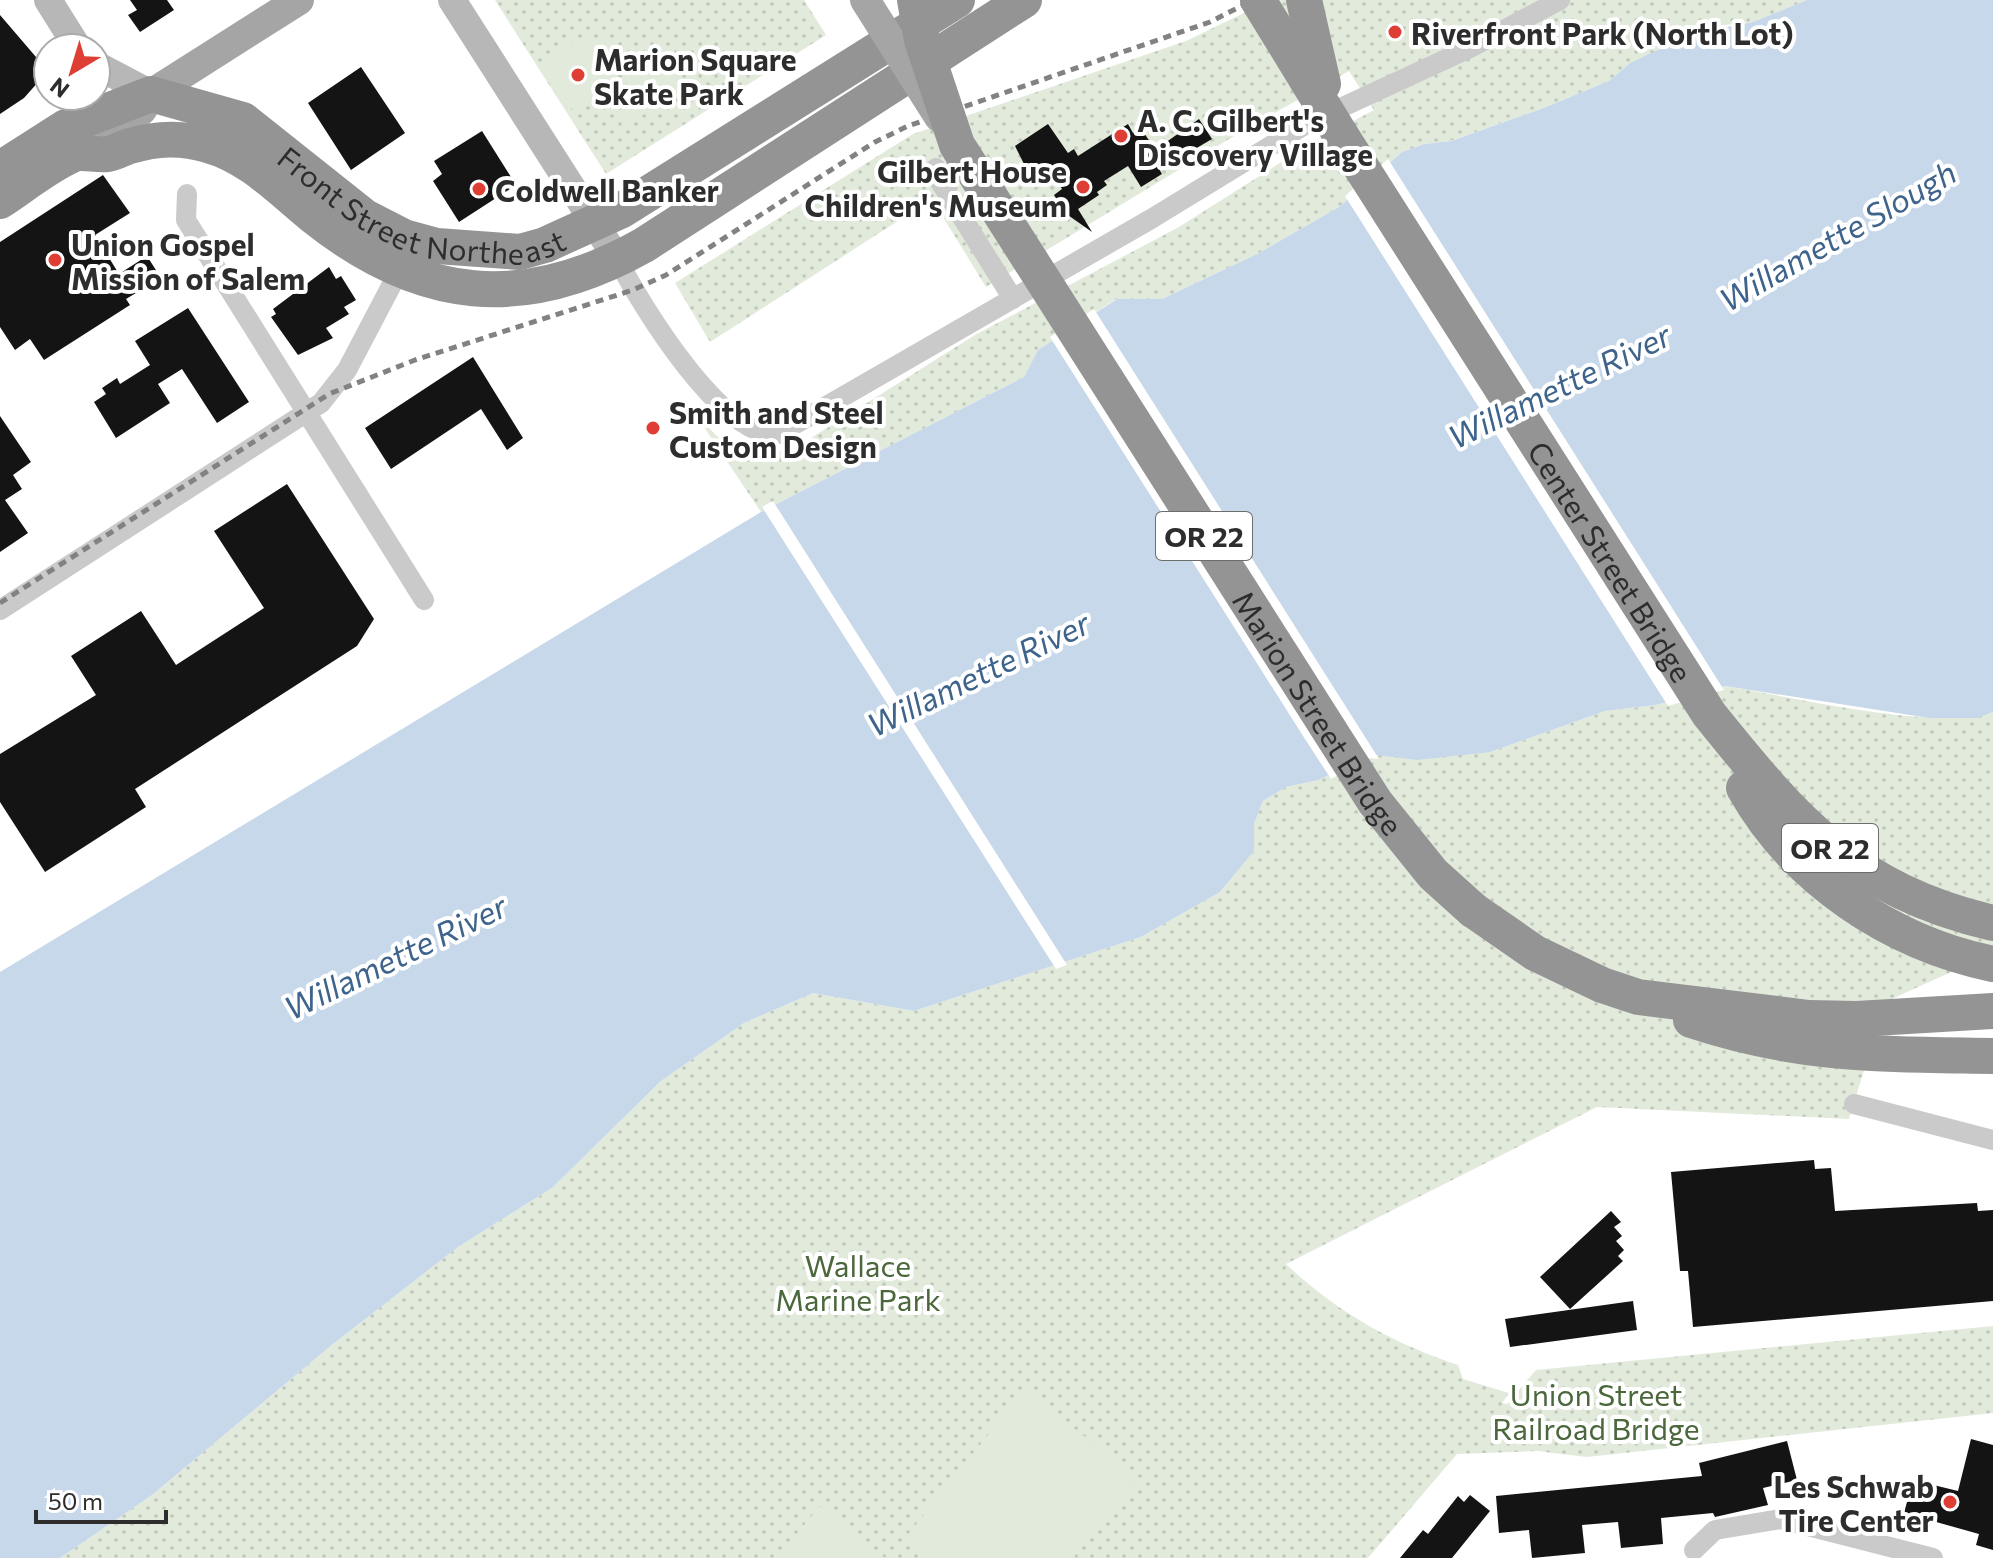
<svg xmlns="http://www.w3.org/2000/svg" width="1993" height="1558" viewBox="0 0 1993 1558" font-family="Commissioner,sans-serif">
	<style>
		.park { fill: url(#park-dots) }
		.pitch { fill: #e1eadb }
		.water { fill: #c7d8ea }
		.pier { fill: #fff }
		.building { fill: #141414 }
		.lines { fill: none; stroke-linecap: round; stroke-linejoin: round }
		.street { stroke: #cacaca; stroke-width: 20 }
		.secondary { stroke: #b7b7b7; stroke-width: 28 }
		.primary { stroke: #a5a5a5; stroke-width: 30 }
		.highway { stroke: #949494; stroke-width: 36 }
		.rail { stroke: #828282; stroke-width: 5; stroke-dasharray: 8 6; stroke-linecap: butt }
		.primary-bridge { stroke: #a5a5a5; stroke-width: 30 }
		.highway-bridge { stroke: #949494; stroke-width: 36 }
		.poi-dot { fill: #df3e34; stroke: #fff; stroke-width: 3 }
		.labels { text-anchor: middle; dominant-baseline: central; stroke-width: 8; stroke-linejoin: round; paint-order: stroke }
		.shield { fill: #fff; stroke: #6c6c6c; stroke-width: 2 }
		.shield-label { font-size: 28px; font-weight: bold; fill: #2d2d2d }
		.poi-label { font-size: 30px; font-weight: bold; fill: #2d2d2d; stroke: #fff; text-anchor: start }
		.street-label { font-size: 30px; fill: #2d2d2d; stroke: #fff }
		.park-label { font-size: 30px; fill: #4b673c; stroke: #fff }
		.water-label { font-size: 32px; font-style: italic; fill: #3e648c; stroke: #fff }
	</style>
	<defs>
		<pattern id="park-dots" width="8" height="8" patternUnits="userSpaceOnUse" patternTransform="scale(2)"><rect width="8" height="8" fill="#e1eadb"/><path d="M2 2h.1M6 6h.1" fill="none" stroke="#c1c9bc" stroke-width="1.8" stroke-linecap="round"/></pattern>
	</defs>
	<rect width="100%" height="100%" fill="#fff"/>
	<path class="park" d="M495 0H804L826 35 606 174Z
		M1271 0H1807L1753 22 1717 26 1630 63 1609 81 1541 109 1450 141 1424 144 1402 152 1339 207 1257 254 1162 299H1116L1038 350 1024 377 761 512 704 427 706 425 727 446 735 442 757 453 792 450 975 335 1179 227 1308 145 1374 110 1349 71 1239 133 986 287 932 199 710 342 675 283 913 134 1186 41Z
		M1725 686C1788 696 1938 732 1993 712V953L1885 1002 1849 1119 1597 1107 1286 1264C1335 1311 1394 1344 1458 1365L1463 1379 1509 1393 1502 1403 1507 1404 1536 1370 1993 1326V1413L1587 1457 1537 1451 1457 1454 1368 1558H60L152 1495 333 1344 458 1247 552 1188 661 1081 744 1023 813 993 914 1011 1141 937 1220 892 1254 851V824L1263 801 1286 787 1319 780 1369 754 1490 752 1605 711 1656 705Z"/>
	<path class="pitch" d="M578 40H602L613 50 606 93 577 111C561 107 535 73 550 55 556 49 570 43 578 40Z
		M661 50 685 88 621 129 628 71Z
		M1024 1390 1139 1478 1073 1558H930L905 1538Z
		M820 1506 885 1558H776Z"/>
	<path class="water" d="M1807 0H1993V712L1977 718H1929L1725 686 1656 705 1605 711 1490 752 1417 760 1369 754 1319 780 1286 787 1263 801 1254 824V851L1220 892 1141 937 914 1011 813 993 744 1023 661 1081 552 1188 458 1247 333 1344 152 1495 60 1558H0V972L761 512 1024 377 1038 350 1117 299H1162L1257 254 1339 207 1402 152 1424 144 1451 141 1541 109 1609 81 1630 63 1694 33 1753 22Z"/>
	<path class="pier" d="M1388 159 1724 690 1668 706 1345 196Z
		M1094 309 1379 759 1369 758 1331 779 1305 739 1050 337Z
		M773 501 1067 965 1056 969 762 507Z"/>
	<path class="building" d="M130 0H167L174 10 140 32 128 15 137 10Z
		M0 15 48 71 24 98 0 114Z
		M361 67 405 133 351 170 308 103Z
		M1199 119 1212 139 1183 156 1180 152 1158 167 1162 174 1141 187 1128 166 1104 181 1107 185 1097 192 1099 195 1078 209 1092 232 1065 213 1054 195 1062 189 1046 163 1029 174 1015 146 1048 124 1068 153 1074 149 1078 156 1128 124 1133 133 1141 128 1155 150Z
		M482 131 516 185 459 222 433 181 442 174 434 161Z
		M103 175 130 213 95 235 119 274 147 256 161 278 126 299 130 305 44 360 30 339 15 350 0 327V242Z
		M329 267 336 279 341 276 356 300 344 307 349 314 326 328 333 338 298 355 271 317 276 314 273 309Z
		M188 308 249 402 217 423 182 369 158 384 170 403 116 438 94 402 106 394 102 388 117 378 120 384 150 365 135 341Z
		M473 357 523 438 507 450 481 409 391 469 365 428Z
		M0 416 31 462 13 475 22 489 5 500 28 533 0 552Z
		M287 484 374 619 357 646 135 789 146 807 45 872 0 802V754L96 695 71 656 141 611 176 665 264 608 214 531Z
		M1814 1160 1815 1169 1831 1168 1835 1211 1977 1203 1978 1211 1993 1210V1301L1693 1327 1688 1271H1680L1671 1172Z
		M1611 1211 1621 1222 1614 1227 1622 1236 1616 1241 1624 1250 1618 1256 1623 1261 1570 1309 1540 1277Z
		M1633 1301 1637 1330 1510 1347 1505 1319Z
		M1971 1439 1993 1445V1550L1976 1545 1979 1534 1904 1513 1913 1480 1958 1491Z
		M1787 1441 1797 1480 1763 1488 1768 1505 1715 1517 1713 1513 1661 1518 1663 1544 1621 1548 1618 1522 1582 1525 1585 1553 1532 1558 1529 1530 1499 1533 1496 1496 1702 1476 1699 1463Z
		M1470 1495 1490 1511 1452 1558H1400L1423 1530 1428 1534 1458 1496 1464 1502Z"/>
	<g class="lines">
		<path class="street" d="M936 168 937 177 1013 299
			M187 194 186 220 424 600
			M618 260C640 304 724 441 778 434L1151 219 1308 123 1470 48 1560 0
			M0 610 321 403 347 370 399 271
			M1854 1104 1993 1140
			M1694 1550 1715 1530 1780 1519 1933 1558"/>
		<path class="secondary" d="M48 0 78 48
			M452 0 618 260
			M96 65 151 94"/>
		<path class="primary" d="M74 153 142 110 151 94 299 0"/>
		<g class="highway">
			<path id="s1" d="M1340 134 1709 714C1795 821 1853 890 1993 923"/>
			<path id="s2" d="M0 169 66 127 151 94 243 120 365 217 404 237 437 246 520 252 545 245 622 210 957 0"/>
			<path d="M0 201C23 186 47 166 72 155 82 150 96 156 108 154 115 153 123 148 130 146 157 138 181 137 208 145 249 156 281 190 313 216 420 302 523 313 644 245L1024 0"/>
			<path d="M1744 788C1795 879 1891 943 1993 964"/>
			<path d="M1473 910 1535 953 1602 985 1638 997 1809 1018 1857 1019 1993 1011"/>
			<path d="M1691 1020C1799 1056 1881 1054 1993 1056"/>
		</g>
		<path class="rail" d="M0 603 329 394 415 360 633 290 666 275 875 142 908 126 1210 22 1253 0"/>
		<path class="primary-bridge" d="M865 0 939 117"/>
		<g class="highway-bridge">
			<path id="s3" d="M915 0 922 40 957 145 1375 802 1433 874 1473 910"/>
			<path d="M1258 0 1340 134"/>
			<path d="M1304 0 1323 84"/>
		</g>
	</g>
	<g class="poi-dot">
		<circle cx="1395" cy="32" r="8"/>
		<circle cx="578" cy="75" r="8"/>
		<circle cx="1121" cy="136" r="8"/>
		<circle cx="1083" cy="187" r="8"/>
		<circle cx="479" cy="189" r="8"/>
		<circle cx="55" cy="260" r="8"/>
		<circle cx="653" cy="428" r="8"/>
		<circle cx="1950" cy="1502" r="8"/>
	</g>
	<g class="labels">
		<g class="shield">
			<rect x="1156" y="512" width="96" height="48" rx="6"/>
			<rect x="1782" y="824" width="96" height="48" rx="6"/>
		</g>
		<g class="shield-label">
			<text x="1204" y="536">OR 22</text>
			<text x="1830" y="848">OR 22</text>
		</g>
		<g class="poi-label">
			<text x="1411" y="32">Riverfront Park (North Lot)</text>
			<text x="594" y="58">Marion Square<tspan x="594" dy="34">Skate Park</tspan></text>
			<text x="1137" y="119">A. C. Gilbert's<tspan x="1137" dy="34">Discovery Village</tspan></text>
			<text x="1067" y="170" text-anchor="end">Gilbert House<tspan x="1067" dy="34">Children's Museum</tspan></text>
			<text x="495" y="189">Coldwell Banker</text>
			<text x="71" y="243">Union Gospel<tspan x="71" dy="34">Mission of Salem</tspan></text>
			<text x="669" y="411">Smith and Steel<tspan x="669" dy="34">Custom Design</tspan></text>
			<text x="1934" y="1485" text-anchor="end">Les Schwab<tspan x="1934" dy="34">Tire Center</tspan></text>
		</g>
		<g class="street-label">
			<text stroke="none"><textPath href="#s2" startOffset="472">Front Street Northeast</textPath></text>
			<text stroke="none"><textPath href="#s1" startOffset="506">Center Street Bridge</textPath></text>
			<text stroke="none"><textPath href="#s3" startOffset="824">Marion Street Bridge</textPath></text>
		</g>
		<g class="park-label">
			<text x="858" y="1264">Wallace<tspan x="858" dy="34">Marine Park</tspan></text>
			<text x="1596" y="1393">Union Street<tspan x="1596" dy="34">Railroad Bridge</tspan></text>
		</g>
		<g class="water-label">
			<text transform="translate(1837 235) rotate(-30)">Willamette Slough</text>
			<text transform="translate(1559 385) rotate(-26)">Willamette River</text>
			<text transform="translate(978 673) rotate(-26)">Willamette River</text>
			<text transform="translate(395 956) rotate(-26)">Willamette River</text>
		</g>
	</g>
	<g transform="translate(72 72) rotate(218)"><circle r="38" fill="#ffffff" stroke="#ababab" stroke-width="2"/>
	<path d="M0-6L14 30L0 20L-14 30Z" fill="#df3e34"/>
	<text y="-12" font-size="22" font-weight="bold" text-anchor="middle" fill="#2d2d2d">N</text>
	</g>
	<path d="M36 1510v12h130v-12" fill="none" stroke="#2d2d2d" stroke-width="4"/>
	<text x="48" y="1510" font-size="24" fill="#2d2d2d" stroke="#ffffff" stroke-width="6" paint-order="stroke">50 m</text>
</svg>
